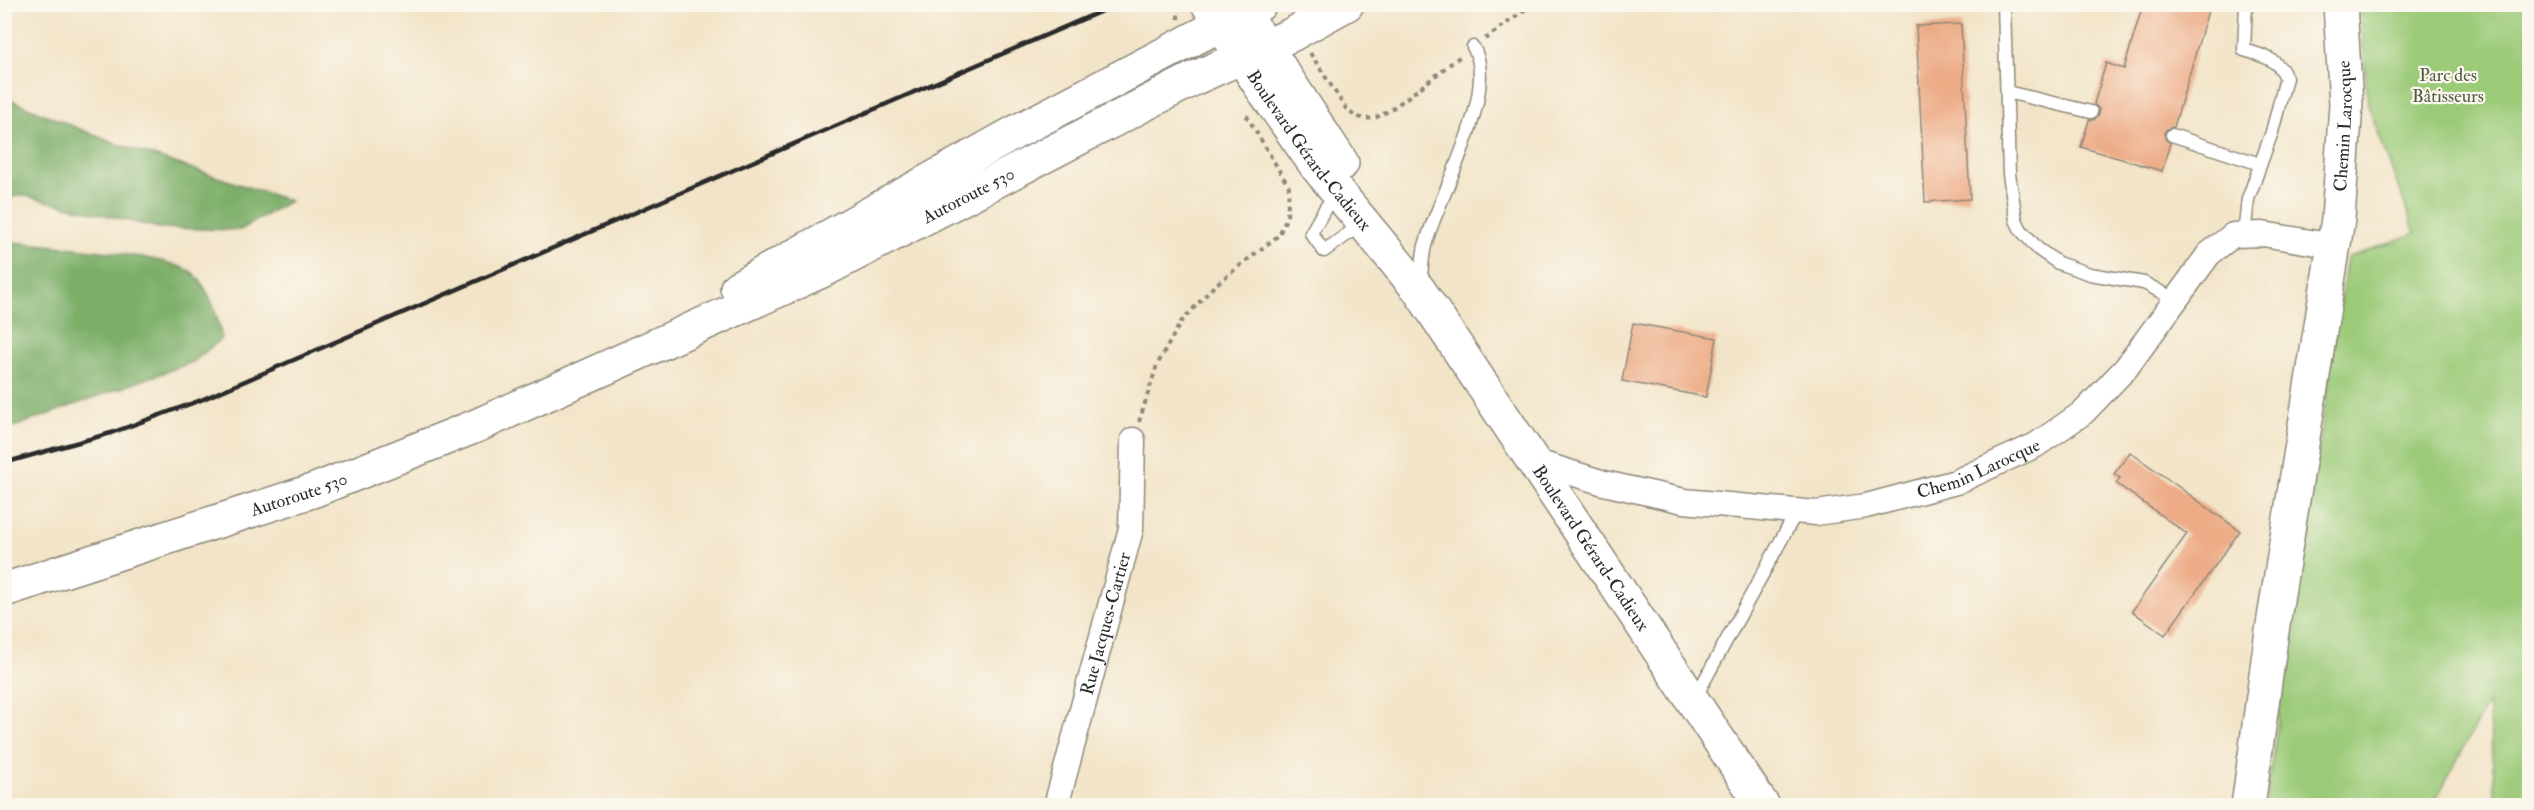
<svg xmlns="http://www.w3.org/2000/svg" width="2534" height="810" viewBox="0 0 2534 810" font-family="'IM FELL Double Pica',serif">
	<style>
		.green { fill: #9bca78; stroke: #637a52; stroke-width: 1.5 }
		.forest { fill: #7cae68; stroke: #546c4a; stroke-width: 1.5 }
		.building { fill: #edab86 }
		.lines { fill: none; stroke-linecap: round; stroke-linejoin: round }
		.service-casing { stroke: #8e887a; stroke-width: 15 }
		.minor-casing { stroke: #8e887a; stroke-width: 27 }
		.secondary-casing { stroke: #8e887a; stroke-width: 36 }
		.trunk-casing { stroke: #8e887a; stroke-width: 36 }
		.path { stroke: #8e887a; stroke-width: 4; stroke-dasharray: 4.5 4.5; stroke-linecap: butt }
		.service { stroke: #fff; stroke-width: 12 }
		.minor { stroke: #fff; stroke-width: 24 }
		.secondary { stroke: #fff; stroke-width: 33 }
		.trunk { stroke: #fff; stroke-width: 33 }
		.rail { stroke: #2b2b2b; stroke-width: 4.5 }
		.labels { text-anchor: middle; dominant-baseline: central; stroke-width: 4.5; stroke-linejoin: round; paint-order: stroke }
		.park-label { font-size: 18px; fill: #4d5b42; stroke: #fbf7ec }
		.street-label { font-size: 18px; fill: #2b2b2b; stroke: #fbf7ec }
	</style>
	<rect width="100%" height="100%" fill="#fbf7ec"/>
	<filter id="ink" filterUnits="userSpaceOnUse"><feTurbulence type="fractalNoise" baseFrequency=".0167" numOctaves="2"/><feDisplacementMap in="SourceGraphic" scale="12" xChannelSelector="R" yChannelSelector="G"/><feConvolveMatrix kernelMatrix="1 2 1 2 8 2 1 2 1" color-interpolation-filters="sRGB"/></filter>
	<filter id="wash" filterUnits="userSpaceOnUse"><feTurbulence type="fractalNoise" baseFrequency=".008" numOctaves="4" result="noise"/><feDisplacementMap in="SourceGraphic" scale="24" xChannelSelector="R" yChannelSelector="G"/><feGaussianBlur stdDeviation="1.35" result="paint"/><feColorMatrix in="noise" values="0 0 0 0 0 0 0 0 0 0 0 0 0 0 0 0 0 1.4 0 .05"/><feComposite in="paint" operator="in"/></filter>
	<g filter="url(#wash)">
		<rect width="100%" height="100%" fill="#f2e4c8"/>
		<path class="green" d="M2360 5H2529V805H2496L2488 702 2433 805 2265 806 2347 258 2415 233 2368 105Z"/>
		<path class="forest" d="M4 97 108 141 290 201 240 230 159 228 21 195 5 199Z
			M5 241C39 245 176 254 195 275 211 292 217 316 222 338L193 362 5 430Z"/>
		<g id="blocks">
			<path class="building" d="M2143 4H2210L2174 127 2167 129 2164 133 2166 140 2170 143 2162 171 2081 147 2089 120H2094L2099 114V109L2094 104 2106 63 2124 69Z
				M1961 24 1970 199 1925 202 1916 26Z
				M1633 323 1717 338 1706 397 1622 381Z
				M2130 452 2240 531 2165 635 2132 611 2187 534 2116 483 2120 478 2114 474Z"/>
		</g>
	</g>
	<g filter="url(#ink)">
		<use href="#blocks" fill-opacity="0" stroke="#8e887a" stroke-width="1.5"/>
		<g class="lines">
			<defs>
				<path id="service" d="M2004 4 2009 174 2016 220 2021 230 2038 249 2058 263 2090 274 2144 283 2174 299
					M2007 92 2091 112
					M2172 135 2260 164
					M1338 196 1326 207 1311 233 1324 251 1362 224
					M2244 235 2248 199 2272 132 2286 78C2279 59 2261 55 2244 50L2246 4
					M1420 283C1422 271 1422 258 1425 246 1437 198 1501 91 1473 47
					M1695 698 1797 511"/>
				<g id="minor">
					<path id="s1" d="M1533 461 1604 483 1684 501 1816 513 1866 506 1956 482 2036 445 2084 412 2126 368 2209 254 2233 235 2263 234 2334 246"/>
					<path id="s2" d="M1056 806 1131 529 1133 440"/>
				</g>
				<g id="secondary">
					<path id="s3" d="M1208 4 1259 84 1317 167 1419 290 1763 806"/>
					<path d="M1238 4 1342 163"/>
					<path id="s4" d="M2248 806 2272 631 2338 219 2346 104 2340 4"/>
				</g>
				<g id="trunk">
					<path d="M737 288 1014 133 1260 4"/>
					<path id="s5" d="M4 590 315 490 476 426 826 269 1193 79 1291 35 1347 4"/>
				</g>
			</defs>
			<use href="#service" class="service-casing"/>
			<use href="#minor" class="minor-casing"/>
			<use href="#secondary" class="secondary-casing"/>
			<use href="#trunk" class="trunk-casing"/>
			<path class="path" d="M1178 19 1179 4
				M1485 39 1533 4
				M1310 53 1347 110C1355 117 1364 120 1374 118 1389 115 1444 68 1462 55
				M1139 422 1157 365 1181 322 1214 286 1279 235 1287 216 1289 187 1245 113"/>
			<use href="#service" class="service"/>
			<use href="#minor" class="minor"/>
			<use href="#secondary" class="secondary"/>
			<use href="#trunk" class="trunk"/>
			<path class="rail" d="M4 463 111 433 201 400 1118 4"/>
		</g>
	</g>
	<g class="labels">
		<g class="park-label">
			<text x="2448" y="75">Parc des<tspan x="2448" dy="21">Bâtisseurs</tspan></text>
		</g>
		<g class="street-label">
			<text stroke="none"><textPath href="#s4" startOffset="687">Chemin Larocque</textPath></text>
			<text stroke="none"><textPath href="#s3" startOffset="178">Boulevard Gérard-Cadieux</textPath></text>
			<text stroke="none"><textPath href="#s5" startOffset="1044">Autoroute 530</textPath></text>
			<text stroke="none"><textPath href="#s1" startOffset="458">Chemin Larocque</textPath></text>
			<text stroke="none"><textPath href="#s5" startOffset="310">Autoroute 530</textPath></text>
			<text stroke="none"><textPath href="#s3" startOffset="666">Boulevard Gérard-Cadieux</textPath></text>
			<text stroke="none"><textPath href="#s2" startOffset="189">Rue Jacques-Cartier</textPath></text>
		</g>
	</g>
	<rect width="2534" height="810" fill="none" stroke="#fbf7ec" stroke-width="24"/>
</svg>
